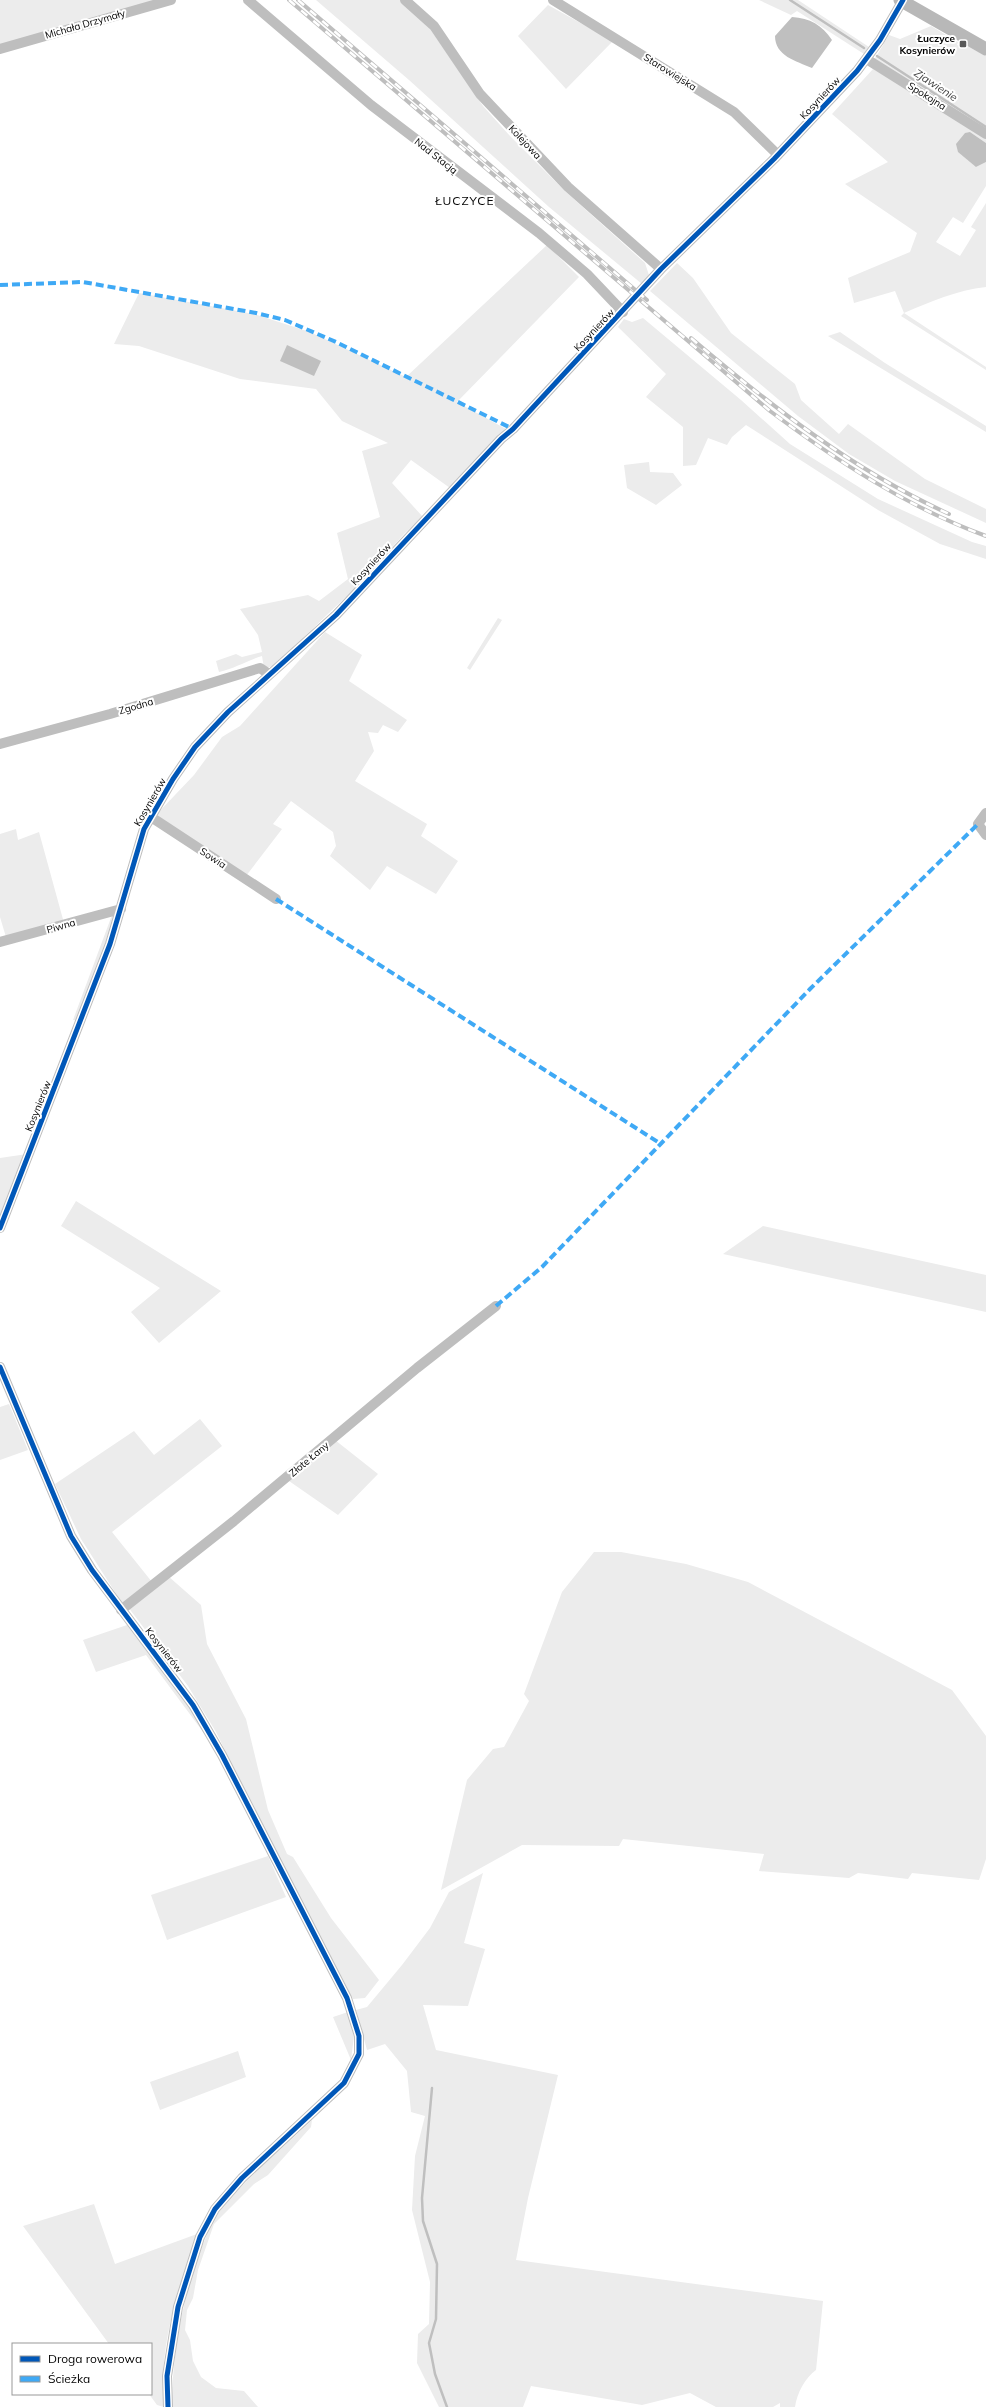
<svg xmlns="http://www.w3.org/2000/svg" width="986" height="2407" viewBox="0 0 986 2407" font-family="Mulish,sans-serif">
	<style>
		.green { fill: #ececec }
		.water { fill: #bfbfbf }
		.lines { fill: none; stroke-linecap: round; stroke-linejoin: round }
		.stream { stroke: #bfbfbf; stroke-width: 2.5 }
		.street { stroke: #bebebe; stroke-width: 10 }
		.secondary { stroke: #b8b8b8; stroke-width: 13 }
		.rail-casing { stroke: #bebebe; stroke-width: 4 }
		.rail { stroke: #fff; stroke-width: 2.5; stroke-dasharray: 8; stroke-linecap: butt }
		.quiet { stroke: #3fa9f5; stroke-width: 4; stroke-dasharray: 8 4; stroke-linecap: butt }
		.cycleway-casing { stroke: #fff; stroke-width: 8 }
		.cycleway { stroke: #0057b8; stroke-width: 5 }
		.poi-dot { fill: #595959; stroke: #fff; stroke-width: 1.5 }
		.labels { text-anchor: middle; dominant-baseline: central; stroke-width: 4; stroke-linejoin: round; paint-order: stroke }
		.street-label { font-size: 10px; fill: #000; stroke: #fff }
		.poi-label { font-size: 10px; font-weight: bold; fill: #000; stroke: #fff; text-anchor: end }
		.water-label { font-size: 11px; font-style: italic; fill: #444; stroke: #fff }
		.quarter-label { font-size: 12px; letter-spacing: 1px; fill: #000; stroke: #fff }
	</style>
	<rect width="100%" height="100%" fill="#fff"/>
	<path class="green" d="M0 0H164L0 46Z
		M316 0H401L426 23 483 106 511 137 566 192 645 263 649 275 642 284 549 207 409 80Z
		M759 0H798L869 47 864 54 797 11 791 15Z
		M548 5 613 41 566 89 518 36Z
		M931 26 958 42 957 45 965 48 967 46 986 56V131L874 60 889 35 900 39Z
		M873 69 956 117 986 137V143L970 132 976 167 986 162V186L963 223 953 217 936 242 960 256 976 230 971 227 986 203V287C957 290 930 302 904 313L986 367V370L901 316 904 313 895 291 854 303 848 278 910 252 917 233 845 184 888 162 832 114Z
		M547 245 579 277 457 402 506 429 450 488 411 460 392 483 423 517 405 533 356 587 274 666 264 668 262 656C246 661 234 669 219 672L216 661 236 654 242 657 262 652 258 635 240 609 308 595 319 601 348 579 337 533 380 517 362 451 388 443 342 421 316 389 240 379 139 346 114 344 139 293 254 314 310 332 406 377Z
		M677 263 693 278 731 333 795 384 801 400 839 434 848 424 925 479 986 509V523L895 481 849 454 798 416 650 291Z
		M643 318 741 400 790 444 878 499 972 542 986 546V559L940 544 878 510 746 425 732 437 727 445 708 438 696 465 683 466V427L646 397 666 374 618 327 624 319 632 322Z
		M840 332 885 363 986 426V432L828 336Z
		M649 462 650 472 673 473 682 485 656 505 627 488 624 465Z
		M498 618 502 620 470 670 467 668Z
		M325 632 362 655 349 681 407 720 398 732 383 725 378 733 368 732 374 751 355 781 427 824 421 836 458 861 436 894 387 866 370 890 330 856 336 846 333 832 291 801 273 824 282 829 246 876 155 816 194 775 222 737 240 726Z
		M16 829 18 840 39 832 64 923 6 937 0 917V834Z
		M118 912 79 1021 73 1020 112 915Z
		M27 1154 0 1219V1158Z
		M76 1201 221 1291 159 1343 131 1312 160 1288 61 1226Z
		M763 1226 986 1275V1312L723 1254Z
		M9 1404 28 1450 0 1460V1407Z
		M200 1419 222 1446 112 1532 152 1582 122 1603 81 1539 55 1484 134 1431 154 1455Z
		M335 1440 378 1474 338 1515 289 1481Z
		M594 1552H621L686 1564 748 1582 952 1690 986 1736V1859L979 1880 912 1873 908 1879 858 1873 849 1878 759 1871 764 1854 623 1839 619 1846 522 1845 441 1890 467 1780 493 1749 504 1747 529 1701 524 1694 562 1592Z
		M168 1576 201 1605 207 1644 246 1719 268 1810 287 1854 293 1857 331 1918 379 1980 365 1998 353 1999 310 1921 216 1732 188 1686 128 1607Z
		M127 1625 195 1714 212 1744 146 1655 96 1672 83 1640Z
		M268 1856 286 1897 167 1940 151 1895Z
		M483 1873 464 1943 485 1949 468 2006 423 2005 436 2050 558 2075 528 2198 516 2260 823 2301 816 2370C805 2378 797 2393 795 2407H780V2403L773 2407H716L690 2393 642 2405 531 2386 523 2407H439L417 2363 418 2334 429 2324 430 2282 412 2210 415 2156 425 2116 411 2112 407 2071 385 2044 367 2050 356 2010 367 2007 402 1965 430 1928 449 1892Z
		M348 2012 354 2036 351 2060 333 2017Z
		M238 2051 246 2077 160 2110 150 2082Z
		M312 2120 311 2127 268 2175 254 2184 214 2224 198 2270 193 2298 187 2310 185 2330 190 2340 193 2361 201 2377 216 2388 244 2391 258 2407H172C172 2351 183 2296 203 2244 207 2236 209 2226 214 2219 241 2181 279 2152 312 2120Z
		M94 2204 115 2264 197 2234C178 2290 158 2347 164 2407L157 2405 149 2394H151V2344H109L23 2226Z"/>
	<path class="water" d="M792 17C810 18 822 25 832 40L812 68C796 61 775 56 775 36Z
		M970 132 986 143V162L976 167 958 152 956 144 965 133Z
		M287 345 321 361 314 376 280 361Z"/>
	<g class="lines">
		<path class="stream" d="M790 0 864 48
			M877 56 986 127
			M432 2088 422 2198 423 2221 437 2264 436 2319 429 2343 435 2374 447 2407"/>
		<path class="street" d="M248 0 371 105 539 233 587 274 623 312
			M405 0 434 26 480 94 568 187 661 269
			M553 0 734 112 778 155
			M0 49 171 0
			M868 60 986 134
			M0 744 110 714 260 668 269 674
			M986 813 978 824 986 835
			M151 817 276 899
			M0 942 121 909
			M0 1228 110 944 144 829 173 779 195 747 228 712 336 615 501 439 513 429 661 269 774 159 857 71 880 40 903 0
			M0 1367 71 1536 92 1570 193 1705 222 1755 347 1998 359 2036V2054L344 2083 242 2178 215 2209 200 2237 178 2307 167 2376 168 2407
			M121 1610 234 1521 417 1368 496 1306"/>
		<path class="secondary" d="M900 0 986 49"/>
		<defs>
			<path id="rail" d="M289 0 770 411C837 461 907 507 986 536
				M298 0 647 300
				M691 338C771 406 853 470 949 514"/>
		</defs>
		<use href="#rail" class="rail-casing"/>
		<use href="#rail" class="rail"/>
		<path class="quiet" d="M0 285 83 282 256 313 285 320 336 342 513 429
			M276 899 661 1144
			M496 1306 542 1267 810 989 978 824"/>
		<defs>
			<path id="cycleway" d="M0 1228 110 944 144 829 173 779 195 747 228 712 336 615 501 439 513 429 661 269 774 159 857 71 880 40 903 0
				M0 1367 71 1536 92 1570 193 1705 222 1755 347 1998 359 2036V2054L344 2083 242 2178 215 2209 200 2237 178 2307 167 2376 168 2407"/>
		</defs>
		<use href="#cycleway" class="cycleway-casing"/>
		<use href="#cycleway" class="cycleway"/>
	</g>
	<rect class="poi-dot" x="959" y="40" width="8" height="8" rx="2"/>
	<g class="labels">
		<g class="street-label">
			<text transform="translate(85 24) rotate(-16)">Michała Drzymały</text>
			<text transform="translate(670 72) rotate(32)">Starowiejska</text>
			<text transform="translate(927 96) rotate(32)">Spokojna</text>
			<text transform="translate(820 98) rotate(-47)">Kosynierów</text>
			<text transform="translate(525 142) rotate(47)">Kolejowa</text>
			<text transform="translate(436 156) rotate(38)">Nad Stacją</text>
			<text transform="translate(594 330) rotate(-47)">Kosynierów</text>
			<text transform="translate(371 564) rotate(-47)">Kosynierów</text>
			<text transform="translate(136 706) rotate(-17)">Zgodna</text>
			<text transform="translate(150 802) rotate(-60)">Kosynierów</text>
			<text transform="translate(213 858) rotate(33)">Sowia</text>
			<text transform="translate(61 926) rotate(-16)">Piwna</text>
			<text transform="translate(38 1106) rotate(-68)">Kosynierów</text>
			<text transform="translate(309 1459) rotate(-40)">Złote Łany</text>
			<text transform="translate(164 1650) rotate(52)">Kosynierów</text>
		</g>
		<g class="poi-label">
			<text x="955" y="38">Łuczyce<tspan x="955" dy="12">Kosynierów</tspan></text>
		</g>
		<g class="water-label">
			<text transform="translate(936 85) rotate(33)">Zjawienie</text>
		</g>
		<g class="quarter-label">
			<text x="465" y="200">ŁUCZYCE</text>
		</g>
	</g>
	<rect x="12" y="2343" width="140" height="52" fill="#ffffff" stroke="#999999"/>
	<rect x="20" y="2356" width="20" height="6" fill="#0057b8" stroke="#999999"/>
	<text x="48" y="2363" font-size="12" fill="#000000">Droga rowerowa</text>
	<rect x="20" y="2376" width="20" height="6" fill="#3fa9f5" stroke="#999999"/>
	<text x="48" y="2383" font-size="12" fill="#000000">Ścieżka</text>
</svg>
